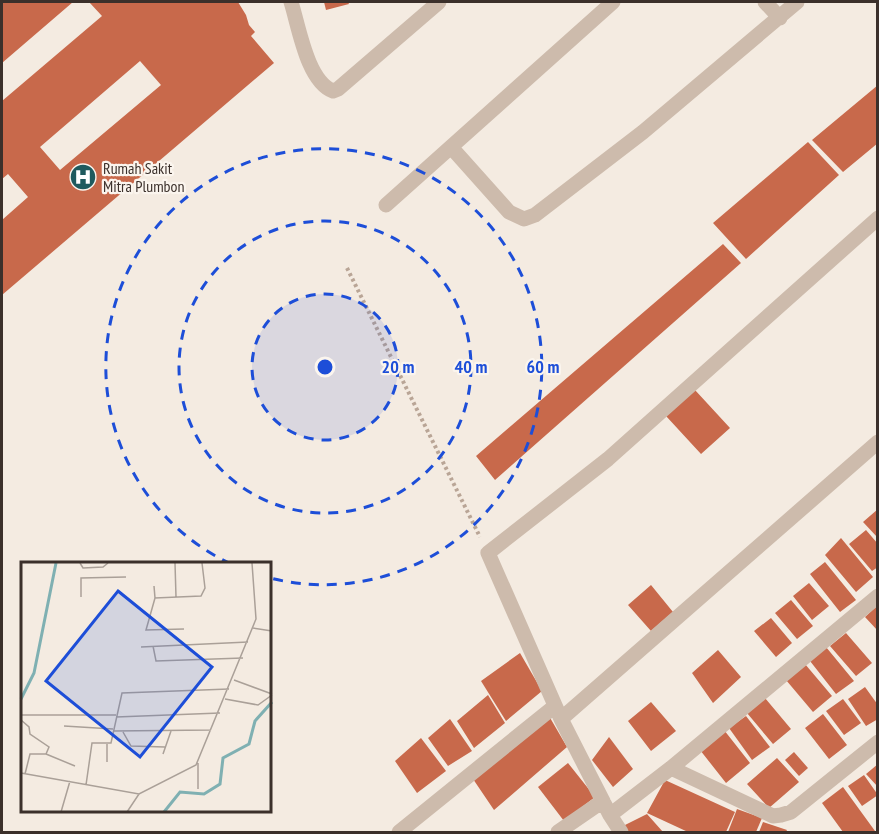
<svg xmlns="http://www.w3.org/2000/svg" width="879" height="834" viewBox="0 0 879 834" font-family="'PT Sans Narrow',sans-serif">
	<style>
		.building { fill: #c8694b; fill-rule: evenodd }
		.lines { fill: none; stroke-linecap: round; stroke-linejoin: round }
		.path { stroke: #b9a596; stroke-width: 4; stroke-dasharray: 3 3; stroke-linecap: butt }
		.lane { stroke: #cdbbac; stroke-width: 15 }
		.street { stroke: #cdbbac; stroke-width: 15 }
		.ring { fill: none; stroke: #1d4ed8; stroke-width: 3; stroke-dasharray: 10 8 }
		.labels { text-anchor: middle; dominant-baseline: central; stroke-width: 4.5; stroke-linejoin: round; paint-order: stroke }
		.poi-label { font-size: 16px; fill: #3b302b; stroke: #fbf5ee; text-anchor: start }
		.inset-river { fill: none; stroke: #7fb0b2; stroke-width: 3 }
		.inset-road { fill: none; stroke: #aaa098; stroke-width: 1.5 }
		.view { fill: #1d4ed8; fill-opacity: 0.15; stroke: #1d4ed8; stroke-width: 3 }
		.inset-edge { fill: none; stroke: #3b302b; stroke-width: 3 }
		.centre { fill: #1d4ed8; stroke: #fbf5ee; stroke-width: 3 }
		.ring-label { font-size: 18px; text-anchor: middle; font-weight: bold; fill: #1d4ed8; stroke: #fbf5ee; stroke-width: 4.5; stroke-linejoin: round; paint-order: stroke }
	</style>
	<rect width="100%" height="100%" fill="#f4ebe1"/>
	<path class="building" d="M2 2H73L2 63Z
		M89 2H238L246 15 249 25 255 32 251 36 274 63 2 295V220L28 197 8 174 2 179V101L102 16ZM140 61 161 85 60 170 40 147Z
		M324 2H348L349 4 326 10Z
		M878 85V143L843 172 812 140Z
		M808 142 839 175 746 259 713 223Z
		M723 244 741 263 495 480 476 456Z
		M695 390 730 428 701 454 666 416Z
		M878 509V538L863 522Z
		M866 530 878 544V567L872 571 849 544Z
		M841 538 873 577 856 592 825 555Z
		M825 562 856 600 840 612 810 574Z
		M809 583 829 606 812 620 793 596Z
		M651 585 673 612 651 631 628 605Z
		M791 600 813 626 797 639 775 613Z
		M878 605V631L865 617Z
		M771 618 792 643 776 657 754 631Z
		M846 633 872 663 856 676 830 646Z
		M826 647 854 681 836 694 810 661Z
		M718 650 741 677 713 703 692 673Z
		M520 653 542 691 506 721 481 681Z
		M805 664 832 696 813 712 786 680Z
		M865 687 878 705V719L866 726 848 699Z
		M488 695 505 723 474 748 457 721Z
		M765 698 791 729 773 744 747 713Z
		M843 699 861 723 844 735 826 711Z
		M651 702 676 731 651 751 628 721Z
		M823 714 847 745 829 759 805 728Z
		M549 716 567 747 494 810 473 779Z
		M746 716 770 747 752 760 729 728Z
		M450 719 472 751 448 766 428 738Z
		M724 730 750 763 726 783 700 750Z
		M609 737 633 769 613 787 592 760Z
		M421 738 446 771 417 793 395 761Z
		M794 752 808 768 799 776 785 760Z
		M777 758 799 782 769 808 747 784Z
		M568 763 595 797 564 821 538 787Z
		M878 764V787L866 774Z
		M864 775 878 795 862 806 848 786Z
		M665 780 735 812 726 832H688L647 813Z
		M843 787 875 831 873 832H843L822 803Z
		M737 809 762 818 756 832H728Z
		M647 814 663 832H626L621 827Z
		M763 822 787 830 786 832H759Z"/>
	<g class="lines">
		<path class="path" d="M347 268 480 537"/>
		<path class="lane" d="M291 2C299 27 307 81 333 91L338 89 439 2"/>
		<path class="street" d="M765 2 780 18
			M451 147 509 212 524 219 535 215 643 132 797 2
			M386 205 613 2
			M561 719 878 442
			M671 768 773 816 781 815 791 812 878 742
			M610 815 671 768 878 596
			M399 832 555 706
			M558 832 603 801
			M621 832 610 815 561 719 488 553 608 459 878 218"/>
	</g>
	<circle cx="325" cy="367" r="73" fill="#1d4ed8" fill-opacity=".12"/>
	<g class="ring">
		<circle cx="325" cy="367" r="73"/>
		<circle cx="325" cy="367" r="146"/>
		<path d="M231 564A218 218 0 1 1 270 578"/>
	</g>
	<defs>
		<symbol id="hospital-disc" viewBox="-11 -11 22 22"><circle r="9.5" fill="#1f5a5e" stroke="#fbf5ee"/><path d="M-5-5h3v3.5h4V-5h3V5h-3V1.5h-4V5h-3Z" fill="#fff"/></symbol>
	</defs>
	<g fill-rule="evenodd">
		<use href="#hospital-disc" x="68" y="162" width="30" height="30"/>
	</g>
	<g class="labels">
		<g class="poi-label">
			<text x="103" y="168">Rumah Sakit<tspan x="103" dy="18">Mitra Plumbon</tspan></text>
		</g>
	</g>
	<g transform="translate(21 562)">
		<rect width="250" height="250" fill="#f4ebe1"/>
		<path class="inset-river" d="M0 137 13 111 35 1M143 250 159 230 183 232 199 222 202 196 228 182 234 159 251 140"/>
		<path class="inset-road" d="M59 1 62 6 82 5 87 1M154 1 155 35M133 24 134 36 180 34 184 26 181 1M60 35V16L105 15M134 36 125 68 163 67M232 66 251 69M132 84 135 99 222 96M120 85 227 80M213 118 251 132M204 137 237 143 251 133M0 153H95M95 155 199 151M0 158 8 165 9 172 28 185 25 192H9L4 212M43 164 92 167M92 169 190 168M102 170 110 184 144 185M25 192 54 204M142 192 150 169M86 200V182M0 211 118 232 175 203 235 57 231 1M65 223 71 181H90L101 131 208 127M177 227V201M40 250 49 219M106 250 118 232"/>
		<path class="view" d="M97 29 191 105 119 195 25 119Z"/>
		<rect width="250" height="250" class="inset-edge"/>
	</g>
	<circle cx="325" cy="367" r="9" class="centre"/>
	<g class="ring-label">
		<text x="398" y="373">20 m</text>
		<text x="471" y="373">40 m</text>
		<text x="543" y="373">60 m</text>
	</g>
	<rect width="879" height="834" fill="none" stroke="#3b302b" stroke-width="6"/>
</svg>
